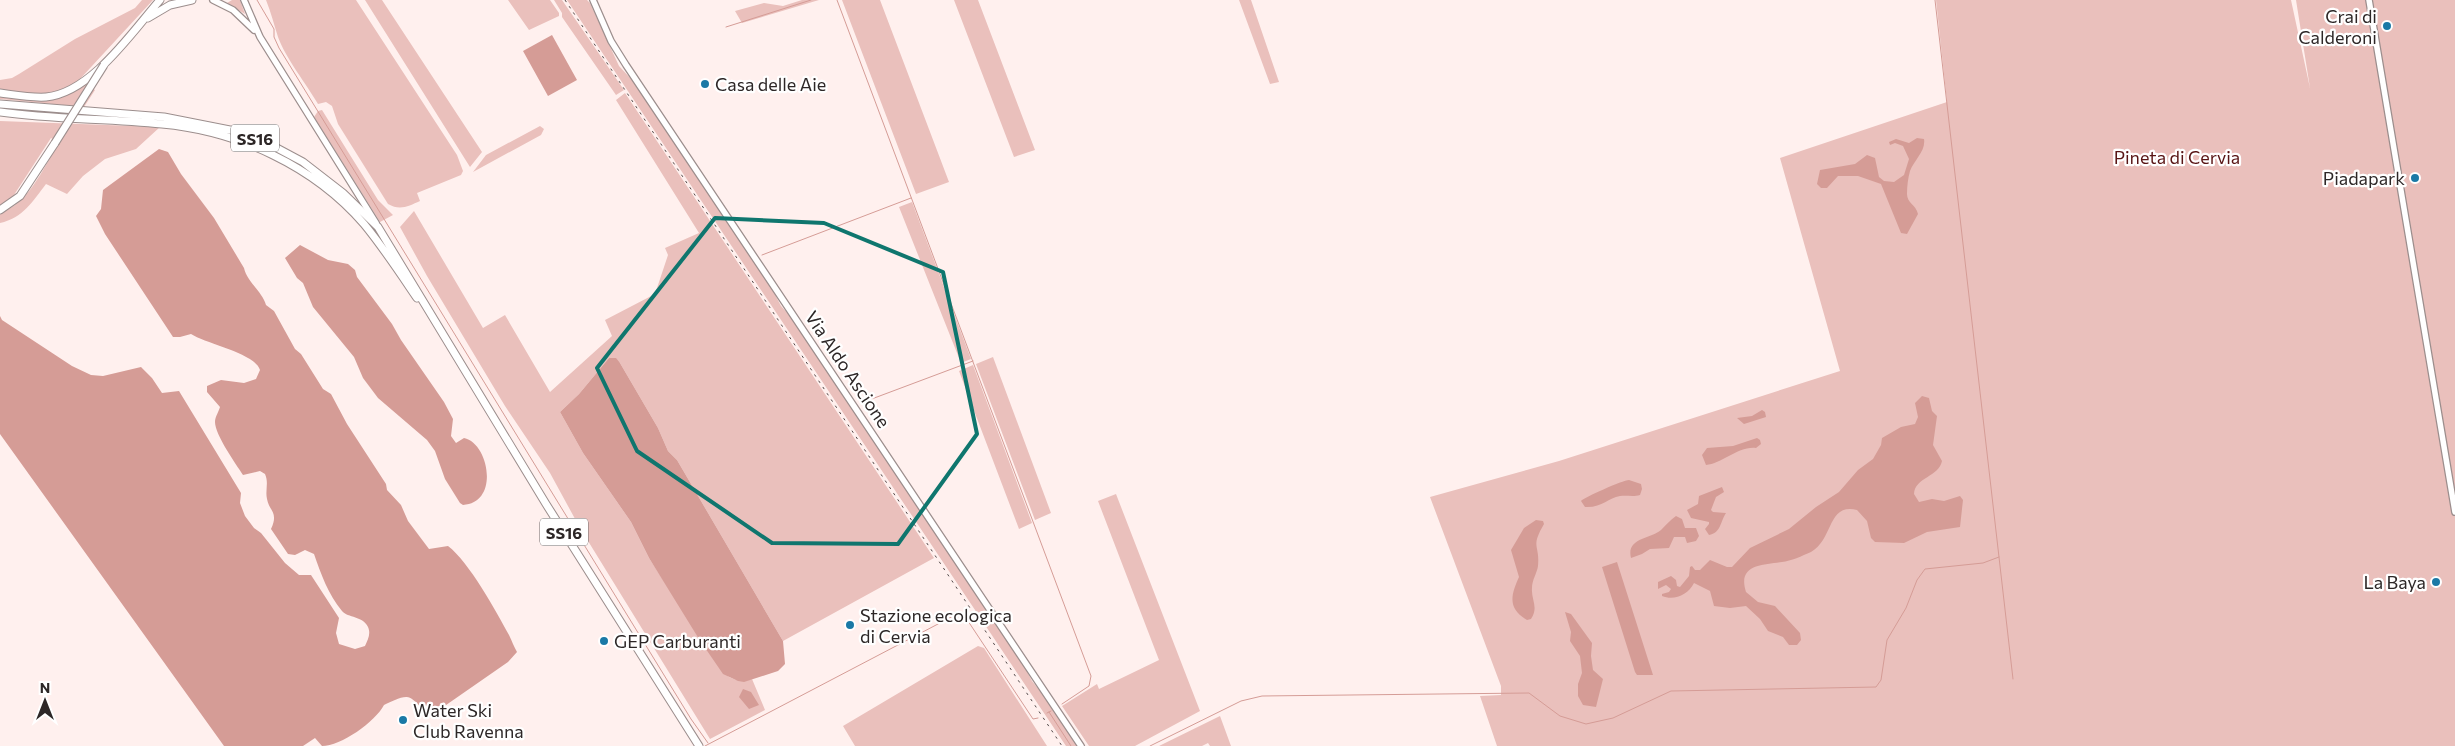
<svg xmlns="http://www.w3.org/2000/svg" width="2455" height="746" viewBox="0 0 2455 746" font-family="Commissioner,sans-serif">
	<style>
		.green { fill: #eac0bc }
		.water { fill: #d59c96 }
		.lines { fill: none; stroke-linecap: round; stroke-linejoin: round }
		.stream { stroke: #d59c96; stroke-width: 1 }
		.minor-casing { stroke: #9c8e8d; stroke-width: 8 }
		.major-casing { stroke: #9c8e8d; stroke-width: 9 }
		.minor { stroke: #fff; stroke-width: 5.5 }
		.major { stroke: #fff; stroke-width: 7 }
		.rail { stroke: #514949; stroke-width: 1; stroke-dasharray: 2.5 5; stroke-linecap: butt }
		.major-bridge-casing { stroke: #9c8e8d; stroke-width: 9; stroke-linecap: butt }
		.major-bridge { stroke: #fff; stroke-width: 7 }
		.marked { fill: none; stroke: #0f766e; stroke-width: 4; stroke-linejoin: round }
		.poi-dot { fill: #1a79a6; stroke: #fff; stroke-width: 2 }
		.labels { text-anchor: middle; dominant-baseline: central; stroke-width: 4.5; stroke-linejoin: round; paint-order: stroke }
		.shield { fill: #fff; stroke: #6c6868; stroke-width: 1 }
		.shield-label { font-size: 16px; font-weight: bold; fill: #2d2727 }
		.poi-label { font-size: 18px; fill: #2d2727; stroke: #fff; text-anchor: start }
		.park-label { font-size: 18px; fill: #581414; stroke: #fff }
		.street-label { font-size: 18px; fill: #2d2727; stroke: #fff }
	</style>
	<rect width="100%" height="100%" fill="#fff0ee"/>
	<path class="green" d="M142 0H153L80 79 95 90 84 107 0 99V95L6 96 11 91 0 89V80L12 78 19 74 75 39 135 8Z
		M232 0H240L245 14 227 3Z
		M266 0H356L457 155 463 171 461 175 417 193 420 201C409 206 400 211 388 204L338 124 332 106 326 102 318 104C307 85 285 57 278 37 274 25 271 12 266 0Z
		M365 0H382L482 152 470 167Z
		M508 0H550L559 13V16L529 30Z
		M554 0H562L624 90 616 95 562 17V13Z
		M567 0H587L590 3 619 66 633 81 770 285 781 306 792 318 1023 664 1032 681 1044 696 1078 746H1066L1058 734Z
		M802 0H819L742 23 735 11 764 3 783 6Z
		M842 0H880L949 182 916 194Z
		M954 0H978L1035 150 1014 157Z
		M1239 0H1251L1279 82 1270 84Z
		M1936 0H2291L2310 88 2296 0H2455V746H1497L1480 696 1501 695V686L1430 497 1559 461 1840 371 1780 158 1947 102Z
		M625 93 934 558 783 641 677 460 668 451 658 428 620 363 609 358 579 394 560 412 583 453 631 522 649 558 719 667C728 679 738 683 752 679L765 710 710 739 580 528 550 473 505 406 427 276 400 227 414 211 483 328 505 315 550 392 612 336 605 320 655 294 668 255 665 248 699 233 616 100Z
		M322 110 378 200 393 215 380 222 314 117 318 111Z
		M0 121 160 127 136 149 105 159 83 176 67 194 46 184C33 201 23 218 0 223V213C29 204 44 166 59 143L51 138 12 198 0 205Z
		M540 126 544 129 541 135 473 172 486 155Z
		M912 202 971 359 961 363 899 207Z
		M993 357 1051 513 1035 520 976 364Z
		M973 365 1032 523 1019 529 959 371Z
		M1116 494 1200 711 1135 746H1089L1062 706 1097 684 1099 689 1159 660 1098 501Z
		M978 646 984 648 1047 746H855L843 726Z
		M1220 716 1231 746H1210L1208 743 1202 746H1159Z"/>
	<path class="water" d="M552 35 577 80 548 96 523 51Z
		M1917 138 1924 139C1926 151 1914 160 1910 171 1908 178 1907 186 1907 194 1907 203 1916 205 1918 214L1907 234 1901 233 1881 184 1858 176H1838L1827 188H1821L1817 184 1820 170 1855 164 1867 155 1875 158 1879 177 1884 181 1894 182 1904 175 1909 159 1903 146 1895 143 1890 145 1889 142 1896 139 1909 143Z
		M159 149 168 152 181 174 214 218 244 268C247 282 262 291 266 305L274 311 295 349 301 354 323 389 331 394 347 424 386 484 387 490 401 505 408 521 429 549 448 546C469 562 496 611 509 635 512 641 514 647 517 652L508 662 436 712C420 715 416 696 406 697 400 697 390 702 384 705 375 722 341 746 322 746L315 738 303 746H224L0 434V316L2 320 72 366 91 375 103 376 141 367 152 378 162 393 179 391 241 493 240 503 245 516 254 528 261 533 285 563 299 575H311L339 618 336 633 339 644 355 649 365 646C368 639 371 634 368 627 363 616 348 618 342 611 328 594 321 574 314 554L305 550 295 555 288 554 271 529C279 512 269 511 267 499 265 490 269 483 265 474L260 471 243 475C236 464 215 435 215 422 215 417 219 411 220 407L207 392V386L221 380 244 383 256 379 260 370C255 353 206 344 191 334L180 337H173L105 234 96 216 101 209 103 190Z
		M300 245 328 260 348 264 355 270 357 277 392 324 401 340 444 402 453 419 451 436 456 443 464 438C489 443 500 503 463 505L460 503 445 479 435 451 427 440 378 398 363 378 354 357 313 307 303 283 297 278 285 258Z
		M609 358H616L620 363 658 428 668 451 677 460 783 641 785 664 778 671 744 682 738 681 723 674 699 639 649 558 631 522 583 453 560 412 579 394Z
		M1922 396 1929 398 1932 411 1937 416 1933 445 1942 461C1939 477 1915 477 1914 494L1919 502 1932 499 1944 501 1960 496 1963 500 1960 527 1927 532 1904 543 1875 542 1871 538 1867 521 1857 510C1827 503 1834 539 1811 552 1802 556 1791 561 1782 562 1763 565 1737 564 1746 592L1758 602 1775 606 1800 633 1801 640 1797 645H1789L1783 637 1768 631 1760 619 1746 606 1730 608 1714 606 1710 591 1694 583C1688 595 1674 601 1662 596V594L1669 592 1671 589 1666 585 1658 589V582L1671 576 1676 580 1677 586 1680 587 1689 576 1690 567 1692 566 1695 570H1700L1710 560 1727 567H1732L1750 548 1789 529 1816 507 1839 492 1858 470 1873 459 1881 445 1882 438 1901 427 1915 424 1918 417 1915 403Z
		M1762 410 1765 412 1766 417 1744 424 1737 418 1752 416Z
		M1757 438 1760 440 1761 444 1756 448C1738 446 1722 464 1706 465L1702 455 1707 448 1733 446Z
		M1629 480 1641 484 1642 489 1640 495C1633 497 1627 495 1620 496 1608 498 1602 508 1585 507L1581 501C1583 498 1623 480 1629 480Z
		M1722 487 1724 492 1716 497 1711 510 1713 512 1726 513C1720 522 1721 533 1709 535L1705 529 1709 524V522L1691 518 1687 510 1698 504 1699 496Z
		M1676 516 1682 519 1685 528H1696L1699 536 1696 541 1687 543 1685 537H1674L1669 548 1650 549 1642 554 1631 558C1626 538 1650 539 1661 530 1666 525 1670 520 1676 516Z
		M1536 520 1543 521 1544 524C1530 548 1540 544 1538 566 1537 573 1532 580 1532 588 1531 600 1539 607 1531 619L1527 620C1507 608 1511 595 1519 577L1511 550 1524 528Z
		M1617 562 1653 675H1637L1635 672 1602 567Z
		M1565 612 1571 614 1592 643 1591 656 1593 670 1603 679 1596 707 1583 705 1578 696V684L1582 673 1580 656 1570 641 1571 632Z
		M743 689 751 692 759 705 749 709 739 697Z"/>
	<g class="lines">
		<path class="stream" d="M257 0 274 29V37L279 48 691 719 708 743
			M837 0 1091 676 1089 686 1062 704
			M1935 0 2013 679
			M726 27 811 0
			M762 255 911 198
			M861 403 973 361
			M1049 712 1071 746
			M1047 713 1051 711
			M705 746 959 613 966 618 1033 719 1038 718
			M1150 746 1241 701 1262 696 1529 693 1560 716 1586 724 1613 718 1671 691 1876 687 1881 680 1887 640 1906 608 1917 580 1925 569 1983 563 1999 557"/>
		<defs>
			<path id="minor" d="M213 0 233 10 254 30
				M244 0 260 37 376 223
				M593 0 611 41 626 65 1081 746
				M2369 0 2455 512"/>
			<path id="major" d="M148 18 170 5 192 0
				M0 93C15 95 31 98 46 97 91 93 132 32 160 0
				M0 104 164 117 240 132 260 139 303 162 343 193 378 227 546 504 699 746
				M0 112C54 120 108 118 162 124 238 131 314 166 364 224 383 247 400 273 417 298
				M0 210 20 196 55 143"/>
		</defs>
		<use href="#minor" class="minor-casing"/>
		<use href="#major" class="major-casing"/>
		<use href="#minor" class="minor"/>
		<use href="#major" class="major"/>
		<path class="rail" d="M565 0 1062 746"/>
		<defs>
			<path id="major-bridge" d="M55 143 104 65"/>
		</defs>
		<use href="#major-bridge" class="major-bridge-casing"/>
		<use href="#major-bridge" class="major-bridge"/>
	</g>
	<path class="marked" d="M715 218 824 223 943 272 977 434 898 544 772 543 637 451 597 368Z"/>
	<g class="poi-dot">
		<circle cx="2387" cy="26" r="5"/>
		<circle cx="705" cy="84" r="5"/>
		<circle cx="2415" cy="178" r="5"/>
		<circle cx="2436" cy="582" r="5"/>
		<circle cx="850" cy="625" r="5"/>
		<circle cx="604" cy="641" r="5"/>
		<circle cx="403" cy="720" r="5"/>
	</g>
	<g class="labels">
		<g class="shield">
			<rect x="231" y="124.5" width="48" height="27" rx="4"/>
			<rect x="540" y="518.5" width="48" height="27" rx="4"/>
		</g>
		<g class="shield-label">
			<text x="255" y="138">SS16</text>
			<text x="564" y="532">SS16</text>
		</g>
		<g class="poi-label">
			<text x="2377" y="16" text-anchor="end">Crai di<tspan x="2377" dy="21">Calderoni</tspan></text>
			<text x="715" y="84">Casa delle Aie</text>
			<text x="2405" y="178" text-anchor="end">Piadapark</text>
			<text x="2426" y="582" text-anchor="end">La Baya</text>
			<text x="860" y="615">Stazione ecologica<tspan x="860" dy="21">di Cervia</tspan></text>
			<text x="614" y="641">GEP Carburanti</text>
			<text x="413" y="710">Water Ski<tspan x="413" dy="21">Club Ravenna</tspan></text>
		</g>
		<g class="park-label">
			<text x="2177" y="157">Pineta di Cervia</text>
		</g>
		<g class="street-label">
			<text transform="translate(848 369) rotate(56)">Via Aldo Ascione</text>
		</g>
	</g>
	<g transform="translate(45 701)" stroke="#ffffff" stroke-width="4" paint-order="stroke">
	<path d="M0-4L9 19L0 12L-9 19Z" fill="#2d2727"/>
	<text y="-8" font-size="14" font-weight="bold" text-anchor="middle" fill="#2d2727">N</text>
	</g>
</svg>
